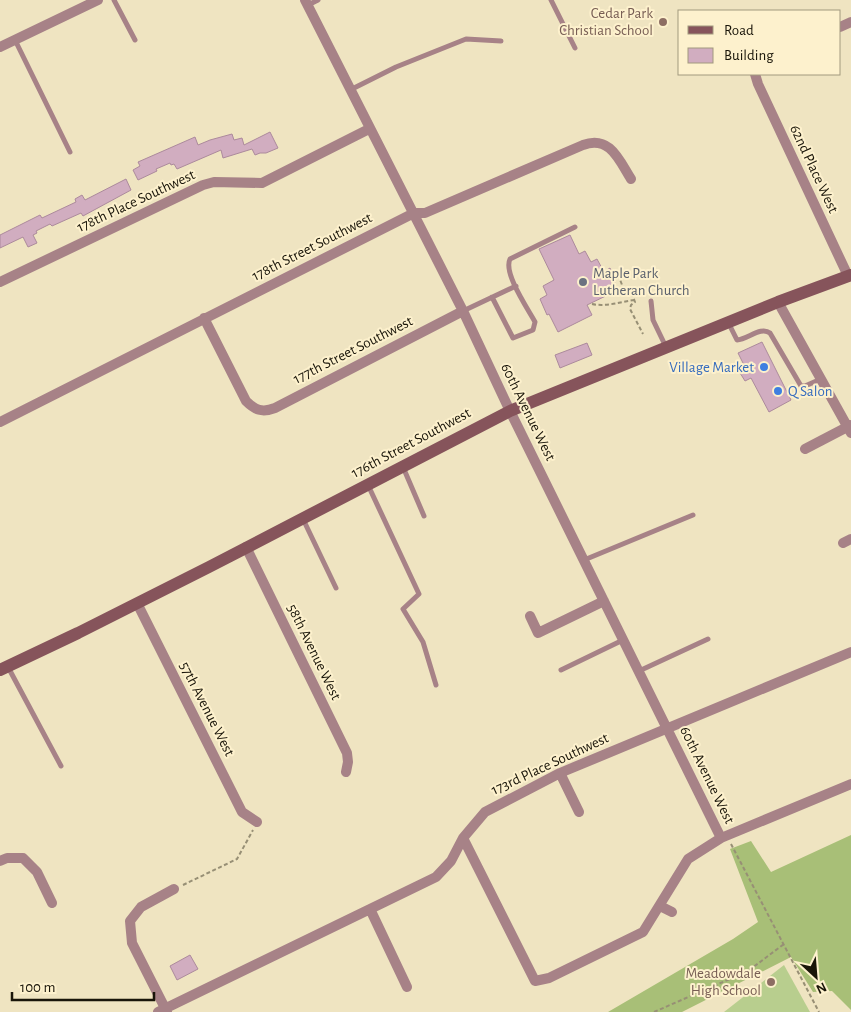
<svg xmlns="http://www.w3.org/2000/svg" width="851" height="1012" viewBox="0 0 851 1012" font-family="'Alegreya Sans',sans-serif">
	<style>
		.green { fill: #b8ce8e }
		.forest { fill: #a8bf77 }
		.building { fill: #d1adc0; stroke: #ac8a9c }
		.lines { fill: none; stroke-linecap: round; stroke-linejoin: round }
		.path { stroke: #978f75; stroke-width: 2; stroke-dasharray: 4 2.5; stroke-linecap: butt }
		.lane { stroke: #a78287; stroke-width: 5 }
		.street { stroke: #a78287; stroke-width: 10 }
		.secondary { stroke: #86545b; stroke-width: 12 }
		.education-dot { fill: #8d6e63; stroke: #fdf1cd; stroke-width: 2 }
		.worship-dot { fill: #6b7280; stroke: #fdf1cd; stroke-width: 2 }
		.shop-dot { fill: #3f7fe0; stroke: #fdf1cd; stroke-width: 2 }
		.labels { text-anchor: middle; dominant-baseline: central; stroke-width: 4; stroke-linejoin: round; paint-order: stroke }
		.education-label { font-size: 15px; fill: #785e54; stroke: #fdf1cd; text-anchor: end }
		.street-label { font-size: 15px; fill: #191509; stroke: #fdf1cd }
		.worship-label { font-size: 15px; fill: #5b616d; stroke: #fdf1cd; text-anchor: start }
		.shop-label { font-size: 15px; fill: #366cbe; stroke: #fdf1cd; text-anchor: end }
	</style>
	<rect width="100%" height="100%" fill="#efe4c1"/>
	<path class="green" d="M784 965 810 1012H724Z"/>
	<path class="forest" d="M851 835V1010L832 991 813 992 791 957 682 1012H608L733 939 758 922 730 849 751 841 771 872Z"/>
	<path class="building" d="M270 132 278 148 266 153H260L255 155 252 149 223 158 221 150 177 169 174 164 171 165 170 163 156 169 157 171 138 180 133 170 140 166 138 162 195 137 198 145 210 140 232 134 234 140 242 138 244 145Z
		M126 179 131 190 83 216 81 213 52 226 50 224 36 231 37 233 33 235 37 243 28 247 23 237 0 248V235L40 215 42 218 76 202 75 199 82 195 85 200Z
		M570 235 579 254 585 251 591 262 597 259 604 272 610 268 614 277 612 278 615 283 611 285 614 292 587 305 592 315 558 332 549 314 547 315 540 299 547 295 543 286 554 280 539 249Z
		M762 342 791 400 769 412 751 378 745 381 737 368 744 365 738 353Z
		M587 343 592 355 560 368 555 355Z
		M190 955 198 969 177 980 170 966Z"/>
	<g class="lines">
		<path class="path" d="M613 271 618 274 625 293 629 292 632 294 635 302 631 305 630 309 643 334
			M592 304C606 307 620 302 634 300
			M731 844 819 1012
			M183 885 237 859 253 830
			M654 1012 748 971 784 944"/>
		<path class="lane" d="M114 0 135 40
			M551 0 575 48
			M308 5 318 0
			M15 40 70 152
			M350 90 396 67 466 39 501 41
			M492 297 513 338 533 330 535 322C528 309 503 273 510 259L575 227
			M651 301 653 320 666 347
			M463 311 516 286
			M729 324 737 340C748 339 761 326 770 333L801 386H805L821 379
			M403 467 424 516
			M368 485 419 594 403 609 423 642 436 685
			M303 519 336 588
			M584 560 693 515
			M8 667 61 766
			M561 670 623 640
			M639 671 708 639"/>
		<path class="street" d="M305 0 463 311 510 411 721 838
			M840 27 851 22
			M0 47 98 0
			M755 74 758 84 848 276
			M0 282 203 185 214 182 262 183 369 129
			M778 302 851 433
			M204 318 246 401C255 410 262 413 275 408L463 311
			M0 422 414 213H425L583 145C610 135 619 160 631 179
			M805 449 851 425
			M843 543 851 539
			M246 547 347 753 348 762 346 772
			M137 603 242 812 257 822
			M530 616 538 633 604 601
			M560 773 579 812
			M463 838 535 981 549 978 643 932 688 859 721 838 851 784
			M0 861 7 858H23L37 872 52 903
			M660 906 672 912
			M370 909 407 987
			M158 1012 436 877 451 861 463 838 485 812 560 773 851 652
			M167 1012 132 943 130 921 141 907 174 889"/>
		<path class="secondary" d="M0 670 78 633 209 567 510 411 778 302 851 275"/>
	</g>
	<g class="education-dot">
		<circle cx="663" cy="22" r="5"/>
		<circle cx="771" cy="982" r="5"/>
	</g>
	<circle class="worship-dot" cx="583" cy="282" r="5"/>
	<g class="shop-dot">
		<circle cx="764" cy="367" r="5"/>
		<circle cx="778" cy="391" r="5"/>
	</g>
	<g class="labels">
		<g class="education-label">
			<text x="653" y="13">Cedar Park<tspan x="653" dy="17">Christian School</tspan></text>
			<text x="761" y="973">Meadowdale<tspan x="761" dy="17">High School</tspan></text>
		</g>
		<g class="street-label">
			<text transform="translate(814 169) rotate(65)">62nd Place West</text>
			<text transform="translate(136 201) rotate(-25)">178th Place Southwest</text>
			<text transform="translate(312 247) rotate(-27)">178th Street Southwest</text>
			<text transform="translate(353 350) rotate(-27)">177th Street Southwest</text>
			<text transform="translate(528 412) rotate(64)">60th Avenue West</text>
			<text transform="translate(411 443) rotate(-28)">176th Street Southwest</text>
			<text transform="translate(314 652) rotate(64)">58th Avenue West</text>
			<text transform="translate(207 709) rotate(63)">57th Avenue West</text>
			<text transform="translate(550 764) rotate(-25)">173rd Place Southwest</text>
			<text transform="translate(707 775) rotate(64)">60th Avenue West</text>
		</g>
		<g class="worship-label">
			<text x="593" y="273">Maple Park<tspan x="593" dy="17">Lutheran Church</tspan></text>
		</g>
		<g class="shop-label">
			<text x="754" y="367">Village Market</text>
			<text x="788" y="391" text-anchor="start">Q Salon</text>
		</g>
	</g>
	<rect x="678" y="10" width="162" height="65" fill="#fdf1cd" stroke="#a2997f"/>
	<rect x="688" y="26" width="25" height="8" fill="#86545b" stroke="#a2997f"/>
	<text x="724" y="35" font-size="15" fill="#191509">Road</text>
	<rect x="688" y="48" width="25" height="15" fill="#d1adc0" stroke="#a2997f"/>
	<text x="724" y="60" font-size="15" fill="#191509">Building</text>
	<g transform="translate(816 977) rotate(154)" stroke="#fdf1cd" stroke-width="4" paint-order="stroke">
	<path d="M0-4L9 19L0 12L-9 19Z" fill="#191509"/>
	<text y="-8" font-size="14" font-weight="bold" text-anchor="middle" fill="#191509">N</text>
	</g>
	<path d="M12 992v8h142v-8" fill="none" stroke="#191509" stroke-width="2.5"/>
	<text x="20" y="992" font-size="15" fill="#191509" stroke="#fdf1cd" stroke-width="4" paint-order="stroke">100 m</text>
</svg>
